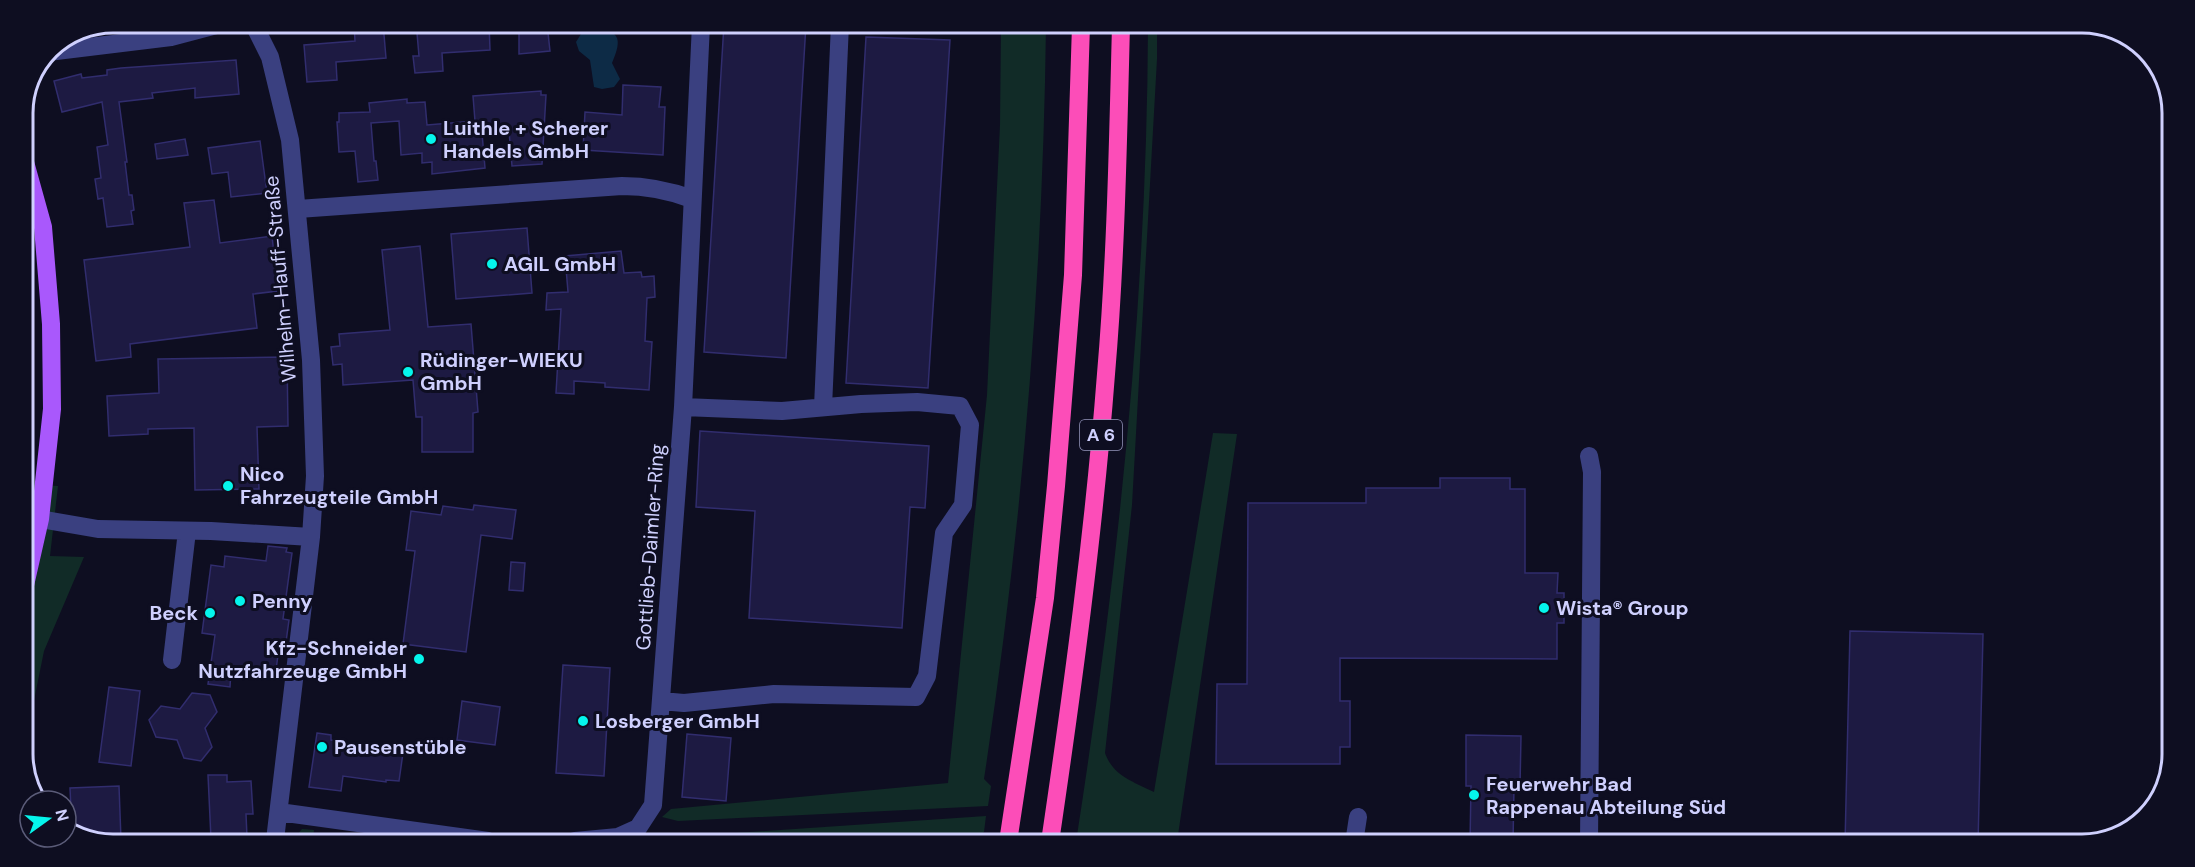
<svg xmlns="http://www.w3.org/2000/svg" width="2195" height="867" viewBox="0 0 2195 867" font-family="'DM Sans',sans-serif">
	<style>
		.green { fill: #112b27 }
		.water { fill: #0d2b46 }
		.building { fill: #1d1a42; stroke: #312d6e; stroke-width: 1.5 }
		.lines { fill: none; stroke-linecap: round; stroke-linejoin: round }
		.minor { stroke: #3a4080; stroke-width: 18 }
		.major { stroke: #a958fc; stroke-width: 18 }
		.highway { stroke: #fc4db8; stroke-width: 18 }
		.poi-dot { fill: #05f5ec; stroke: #0e0e21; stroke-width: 2 }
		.labels { text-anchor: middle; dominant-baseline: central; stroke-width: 6; stroke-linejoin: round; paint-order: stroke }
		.shield { fill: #0e0e21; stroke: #9596bc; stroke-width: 1.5 }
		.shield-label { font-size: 18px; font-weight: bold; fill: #cfd0fe }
		.poi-label { font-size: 20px; font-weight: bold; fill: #cfd0fe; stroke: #0e0e21; text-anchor: start }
		.street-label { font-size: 20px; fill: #cfd0fe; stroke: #0e0e21 }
		.rim { fill: none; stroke: #cfd0fe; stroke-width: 3 }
	</style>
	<rect width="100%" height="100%" fill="#0e0e21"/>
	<path class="green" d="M1001 25H1046C1043 277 1022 529 984 779L991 786 988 806 678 821 662 817 671 809 948 783 987 395 1000 125Z
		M1148 25H1157V59L1132 505 1105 753C1113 776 1134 782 1154 792L1213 433 1237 434 1177 842H1076C1118 572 1147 299 1148 25Z
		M23 484 58 486 50 556 84 557 44 651 26 740 24 763Z
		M986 816 984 832 971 842 644 841 648 839Z
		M302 829 314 830 313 839 316 840H293Z"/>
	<path class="water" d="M590 29C620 29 623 38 612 63L620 79 614 87 602 89 594 87 590 60 579 51 576 42 581 34Z"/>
	<path class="building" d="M354 23H383L386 58 336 62 337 80 307 82 304 45 355 41Z
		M460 23H489L490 50 442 53 443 71 415 73 413 56H419L417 33 460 30Z
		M519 24H547L550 51 519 54Z
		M724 24H806L786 358 704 352Z
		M866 37 950 40 928 388 846 383Z
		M236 60 239 94 195 98V88L152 93 153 98 119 102 127 162H125L129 195H132L134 210 131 211 133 224 107 227 103 198 98 199 95 179 101 178 97 147 108 145 102 102 62 112 54 81 81 74 82 78 107 75V70L121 68Z
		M623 85 661 87 659 107H665L663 155 583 150 585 112 622 115Z
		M541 91V95H546L542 164 512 166 509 131 482 133 485 168 432 174V162L422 163V153L401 155 399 121 371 123 374 161H376L378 180 358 182 355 151 339 152 337 122H339V113L370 112 369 103 407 99V103L425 102 427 125 475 121 473 96Z
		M185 139 188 155 157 159 155 144Z
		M260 141 267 193 231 197 228 172 212 174 208 148Z
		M214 200 220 243 272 236 278 291 253 294 257 328 130 344 131 357 96 361 84 260 190 247 184 203Z
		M527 228 532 293 456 299 451 234Z
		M420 246 428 327 471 324 478 412 473 413V452H422V417H416L413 380 343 385 342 364 333 365 331 347 340 346 339 334 390 330 382 250Z
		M621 251 624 273 641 272 642 277 654 276 655 297 647 298 645 341 652 342 649 390 605 387V383L574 381V394L556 393 561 309 546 310 547 293 568 292 565 256Z
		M287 357 288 426 257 427 259 489 195 490 194 428 148 429V434L109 436 107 396 159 393 158 359Z
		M700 431 929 446 925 508 910 507 902 628 749 618 755 511 696 507Z
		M1440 478H1510V489H1525V573H1558L1557 593H1564V623H1557V659L1340 658V701H1350V747H1340V764H1216L1217 684H1247L1248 503H1366V488H1440Z
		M474 505 516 510 512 539 481 535 466 652 403 644 415 551 406 550 411 511 441 515 443 506 473 510Z
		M268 546 287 548 286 552 292 553 283 619 289 620 285 649 279 648 275 677 231 671 230 687 208 684 215 635 202 633 211 565 224 567 225 556 266 561Z
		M511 562 525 563 523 591 509 590Z
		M1850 631 1983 634 1978 844H1845Z
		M563 665 610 668 604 776 556 773Z
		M109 687 140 691 131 766 99 762Z
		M192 693 210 695 217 712 205 728 212 747 201 761 184 758 177 740 156 737 149 720 161 706 180 709Z
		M462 701 500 707 495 745 457 740Z
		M317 733 331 735V740L390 749V751L403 753 399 781 386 780V782L343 776 341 791 309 787Z
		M687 734 731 738 726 801 682 797Z
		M1466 735 1521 736 1520 786H1514L1513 843H1470L1471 786H1466Z
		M208 775H227V782L251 781 253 814H246L247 837 211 839Z
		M119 786 121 840H84L72 831 70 788Z"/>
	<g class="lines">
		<path class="minor" d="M253 23 270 57 290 140 311 360 315 476 311 537 275 840
			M48 52 171 37 224 23
			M298 209 622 186C648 186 668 190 692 199
			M823 407 840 24
			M1589 456 1592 472 1589 843
			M40 519 98 529 211 531 311 537
			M172 660 187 531
			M661 701 684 703 774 694 916 697 927 676 944 533 963 505 970 425 960 406 917 402 861 404 782 411 683 407
			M279 812 488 841
			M575 841 618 837 638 828 653 805 683 407 701 24
			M1354 843 1358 817"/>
		<path class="major" d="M23 155 43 227 51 324 52 409 40 519 23 594"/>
		<path class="highway" d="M1008 842 1045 598 1056 486 1073 275 1081 25
			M1050 842C1073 686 1094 531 1106 374 1116 258 1118 141 1121 25"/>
	</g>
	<g class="poi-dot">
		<circle cx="431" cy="139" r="6"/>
		<circle cx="492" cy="264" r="6"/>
		<circle cx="408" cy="372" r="6"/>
		<circle cx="228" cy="486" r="6"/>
		<circle cx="240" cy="601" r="6"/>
		<circle cx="1544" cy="608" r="6"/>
		<circle cx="210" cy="613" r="6"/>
		<circle cx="419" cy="659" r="6"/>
		<circle cx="583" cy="721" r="6"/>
		<circle cx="322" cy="747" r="6"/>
		<circle cx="1474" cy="795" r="6"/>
	</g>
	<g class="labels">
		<rect class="shield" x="1080" y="420" width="42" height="30" rx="4.5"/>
		<g class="shield-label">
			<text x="1101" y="435">A 6</text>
		</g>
		<g class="poi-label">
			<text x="443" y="128">Luithle + Scherer<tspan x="443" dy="23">Handels GmbH</tspan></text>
			<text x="504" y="264">AGIL GmbH</text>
			<text x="420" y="360">Rüdinger-WIEKU<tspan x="420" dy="23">GmbH</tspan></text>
			<text x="240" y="474">Nico<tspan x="240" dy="23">Fahrzeugteile GmbH</tspan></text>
			<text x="252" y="601">Penny</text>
			<text x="1556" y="608">Wista® Group</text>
			<text x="198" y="613" text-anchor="end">Beck</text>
			<text x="407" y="648" text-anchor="end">Kfz-Schneider<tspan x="407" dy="23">Nutzfahrzeuge GmbH</tspan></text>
			<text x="595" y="721">Losberger GmbH</text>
			<text x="334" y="747">Pausenstüble</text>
			<text x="1486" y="784">Feuerwehr Bad<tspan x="1486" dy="23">Rappenau Abteilung Süd</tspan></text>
		</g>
		<g class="street-label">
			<text transform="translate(280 279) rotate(-95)">Wilhelm-Hauff-Straße</text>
			<text transform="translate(650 547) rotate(-86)">Gottlieb-Daimler-Ring</text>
		</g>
	</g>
	<path d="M0 0H2195V867H0ZM113 33H2082A80 80 0 0 1 2162 113V754A80 80 0 0 1 2082 834H113A80 80 0 0 1 33 754V113A80 80 0 0 1 113 33Z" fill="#0e0e21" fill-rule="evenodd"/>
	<path class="rim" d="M113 33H2082A80 80 0 0 1 2162 113V754A80 80 0 0 1 2082 834H113A80 80 0 0 1 33 754V113A80 80 0 0 1 113 33Z"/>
	<g transform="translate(48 819) rotate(75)"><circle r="28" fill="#0e0e21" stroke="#5b5c79" stroke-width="1.5"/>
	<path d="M0-4.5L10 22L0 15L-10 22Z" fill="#05f5ec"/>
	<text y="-9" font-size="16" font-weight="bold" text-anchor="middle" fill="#cfd0fe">N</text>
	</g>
</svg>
